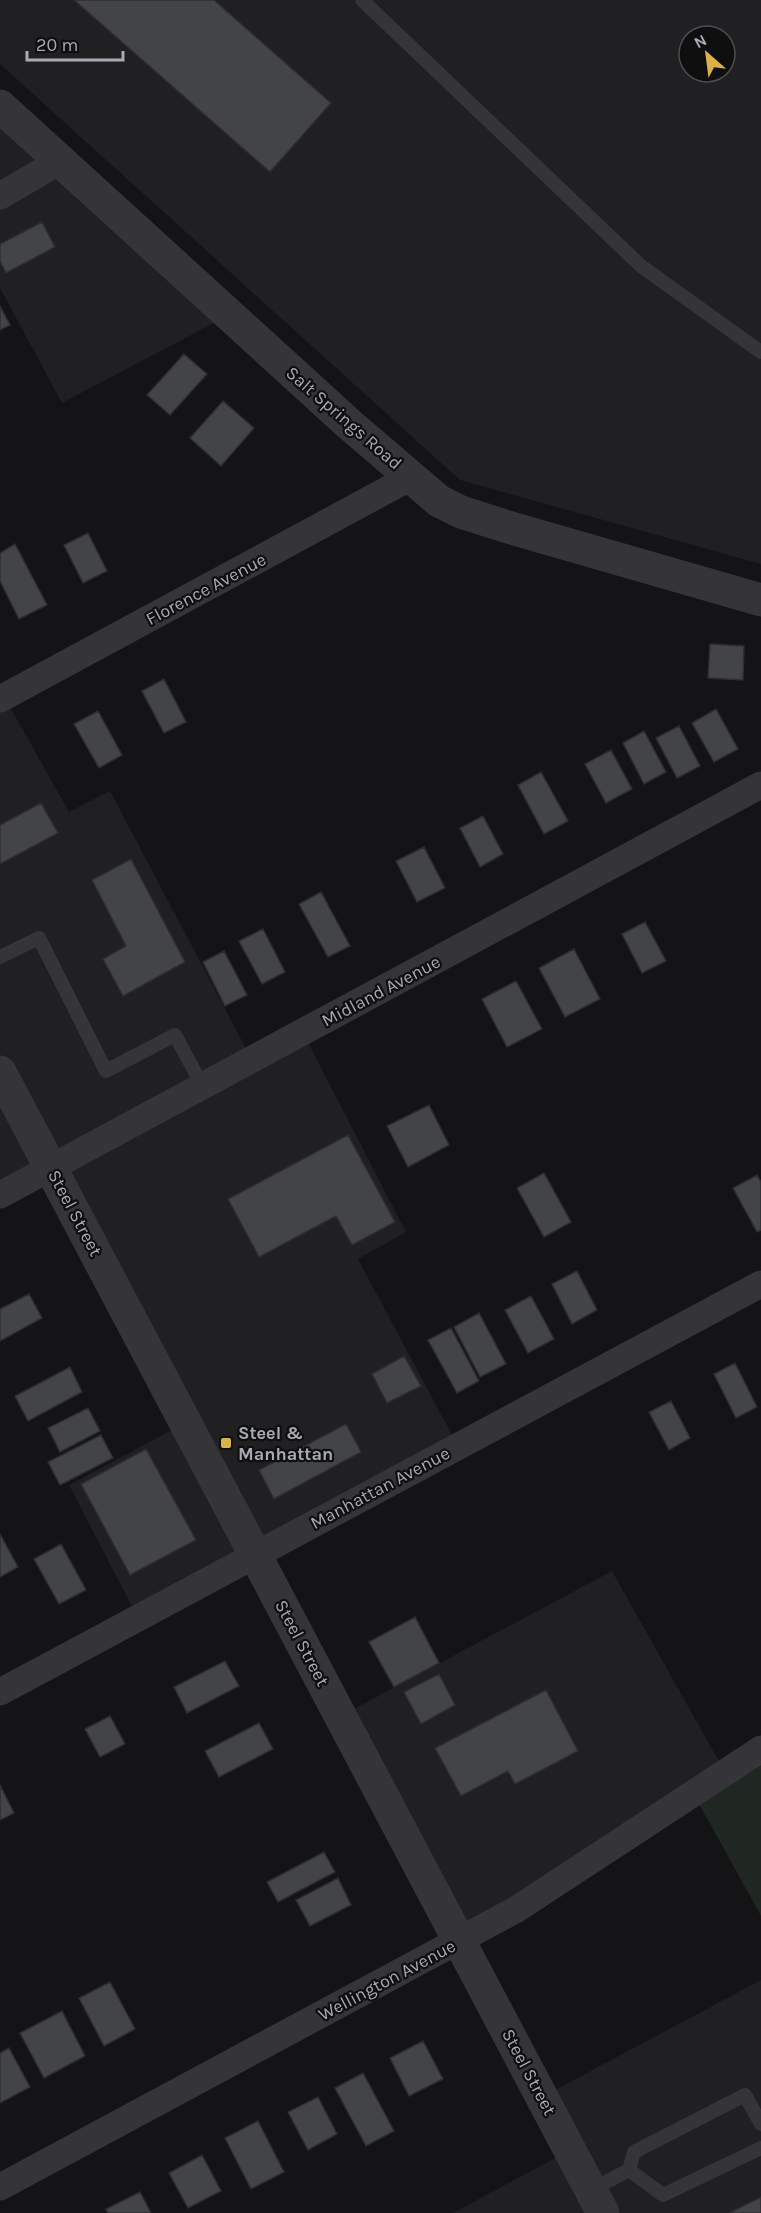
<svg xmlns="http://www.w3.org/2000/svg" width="761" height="2213" viewBox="0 0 761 2213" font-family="Karla,sans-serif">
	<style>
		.built { fill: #202022; fill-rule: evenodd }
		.green { fill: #202621 }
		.building { fill: #434447; stroke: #2e2e31; stroke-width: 1.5 }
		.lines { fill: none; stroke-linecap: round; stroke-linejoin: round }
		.service { stroke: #353539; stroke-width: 14 }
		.minor { stroke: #353539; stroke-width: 27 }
		.tertiary { stroke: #353539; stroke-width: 33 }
		.poi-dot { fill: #dab247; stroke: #0f0f10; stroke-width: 2 }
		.labels { text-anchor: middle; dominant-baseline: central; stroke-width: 4.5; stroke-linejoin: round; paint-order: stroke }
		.street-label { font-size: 18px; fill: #a7aab3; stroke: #0f0f10 }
		.poi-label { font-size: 18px; font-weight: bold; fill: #a7aab3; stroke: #0f0f10; text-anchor: start }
	</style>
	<rect width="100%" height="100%" fill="#141315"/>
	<path class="built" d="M0 0H761V564L460 480 0 64ZM689 36H725V72H689Z
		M0 106 229 315 62 403 0 288Z
		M0 689 69 812 110 791 252 1060 303 1033 406 1232 358 1259 458 1446 138 1618 69 1485 185 1423 51 1169 0 1195Z
		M612 1571 725 1772 460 1941 341 1716Z
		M761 1980V2213H453L570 2150 542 2097Z"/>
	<path class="green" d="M761 1749V1916L693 1793Z"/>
	<path class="building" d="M74 0H214L331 103 270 172Z
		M42 222 55 247 6 273 0 261V244Z
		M0 306 10 325 0 330Z
		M184 354 207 374 170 415 147 395Z
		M223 401 254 428 221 466 190 438Z
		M88 533 107 571 83 583 64 545Z
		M15 544 47 605 19 619 0 581V553Z
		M710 644 744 646 743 680 708 678Z
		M164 679 186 722 164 733 142 691Z
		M716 709 738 749 714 762 692 723Z
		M98 711 122 755 99 768 74 724Z
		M679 726 700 766 677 778 656 738Z
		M644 731 666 772 644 784 623 743Z
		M611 750 632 789 606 803 585 764Z
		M541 772 568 821 544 834 518 785Z
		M41 803 58 833 0 864V825Z
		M483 816 503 854 480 867 460 828Z
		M424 847 445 888 417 902 396 861Z
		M131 859 185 962 123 996 103 959 126 946 92 880Z
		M321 892 350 946 328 957 299 904Z
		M645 922 666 961 642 973 622 934Z
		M263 929 285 972 262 984 239 941Z
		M574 949 600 999 565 1017 539 968Z
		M224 951 247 995 225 1006 203 962Z
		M516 981 542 1029 507 1047 482 999Z
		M429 1105 449 1145 408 1167 387 1126Z
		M348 1135 395 1222 352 1245 336 1216 259 1257 228 1199Z
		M544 1173 571 1222 544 1237 517 1188Z
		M757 1175 761 1182V1230L757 1232 733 1188Z
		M577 1271 597 1310 572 1324 552 1284Z
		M29 1294 42 1318 0 1341V1309Z
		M531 1296 554 1339 528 1353 505 1310Z
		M479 1313 506 1364 480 1377 454 1327Z
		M451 1328 479 1381 457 1393 428 1340Z
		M404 1356 421 1386 387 1403 372 1374Z
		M735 1363 757 1407 736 1418 714 1374Z
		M70 1367 82 1392 28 1421 15 1396Z
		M671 1401 690 1438 669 1450 649 1412Z
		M88 1408 100 1431 60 1452 48 1428Z
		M346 1424 361 1452 274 1499 259 1470Z
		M101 1435 113 1458 60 1485 48 1462Z
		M146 1449 196 1540 130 1575 81 1484Z
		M0 1534 18 1567 0 1577Z
		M61 1544 86 1590 59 1604 34 1559Z
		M415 1617 439 1663 394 1687 369 1642Z
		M225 1661 239 1686 187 1713 174 1687Z
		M439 1674 455 1705 421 1724 404 1692Z
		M546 1690 578 1751 515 1784 508 1771 461 1796 435 1748Z
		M110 1716 125 1744 100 1757 85 1729Z
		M259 1723 273 1749 219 1777 205 1751Z
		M0 1785 14 1813 0 1820Z
		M324 1852 335 1872 278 1902 267 1882Z
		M338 1878 351 1905 310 1926 296 1900Z
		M110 1982 135 2029 104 2046 79 1998Z
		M62 2011 85 2056 44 2078 20 2033Z
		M423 2041 443 2079 409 2096 390 2058Z
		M9 2048 30 2087 0 2103V2053Z
		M363 2073 394 2131 366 2146 335 2088Z
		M318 2097 337 2134 308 2150 288 2112Z
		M258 2121 284 2172 251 2189 225 2138Z
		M202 2155 221 2191 188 2208 169 2173Z
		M140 2192 151 2213H108L106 2209Z
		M761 2197V2213H729Z"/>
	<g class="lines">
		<path class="service" d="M362 0 641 266 761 352
			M0 957 39 938 106 1071 175 1035 203 1087
			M629 2170 663 2195 761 2148
			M591 2190 629 2170 634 2152 745 2095 761 2124"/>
		<path class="minor" d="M0 196 60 161
			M0 699 411 477
			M0 1195 761 785
			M0 1692 761 1284
			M0 2187 517 1909 761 1749"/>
		<path class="tertiary" d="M0 106 349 424 439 501 461 512 508 527 761 600
			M0 1072 603 2213"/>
	</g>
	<rect class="poi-dot" x="220" y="1437" width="12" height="12" rx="3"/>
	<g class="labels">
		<g class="street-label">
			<text transform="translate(344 418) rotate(41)">Salt Springs Road</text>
			<text transform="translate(206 589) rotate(-28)">Florence Avenue</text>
			<text transform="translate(381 991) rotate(-28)">Midland Avenue</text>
			<text transform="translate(75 1213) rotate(62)">Steel Street</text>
			<text transform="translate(380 1488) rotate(-28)">Manhattan Avenue</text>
			<text transform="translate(302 1643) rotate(62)">Steel Street</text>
			<text transform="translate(387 1980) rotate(-28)">Wellington Avenue</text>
			<text transform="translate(529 2072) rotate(62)">Steel Street</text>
		</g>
		<g class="poi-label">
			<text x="238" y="1433">Steel &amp;<tspan x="238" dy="21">Manhattan</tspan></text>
		</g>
	</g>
	<g transform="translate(707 54) rotate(332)"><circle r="28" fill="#0f0f10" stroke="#4c4d51" stroke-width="1.5"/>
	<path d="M0-4.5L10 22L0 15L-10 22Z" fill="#dab247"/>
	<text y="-9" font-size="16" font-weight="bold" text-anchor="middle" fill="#a7aab3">N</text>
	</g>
	<path d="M27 51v9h96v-9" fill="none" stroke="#a7aab3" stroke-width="3"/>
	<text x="36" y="51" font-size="18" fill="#a7aab3" stroke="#0f0f10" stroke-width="4.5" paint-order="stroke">20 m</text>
</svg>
